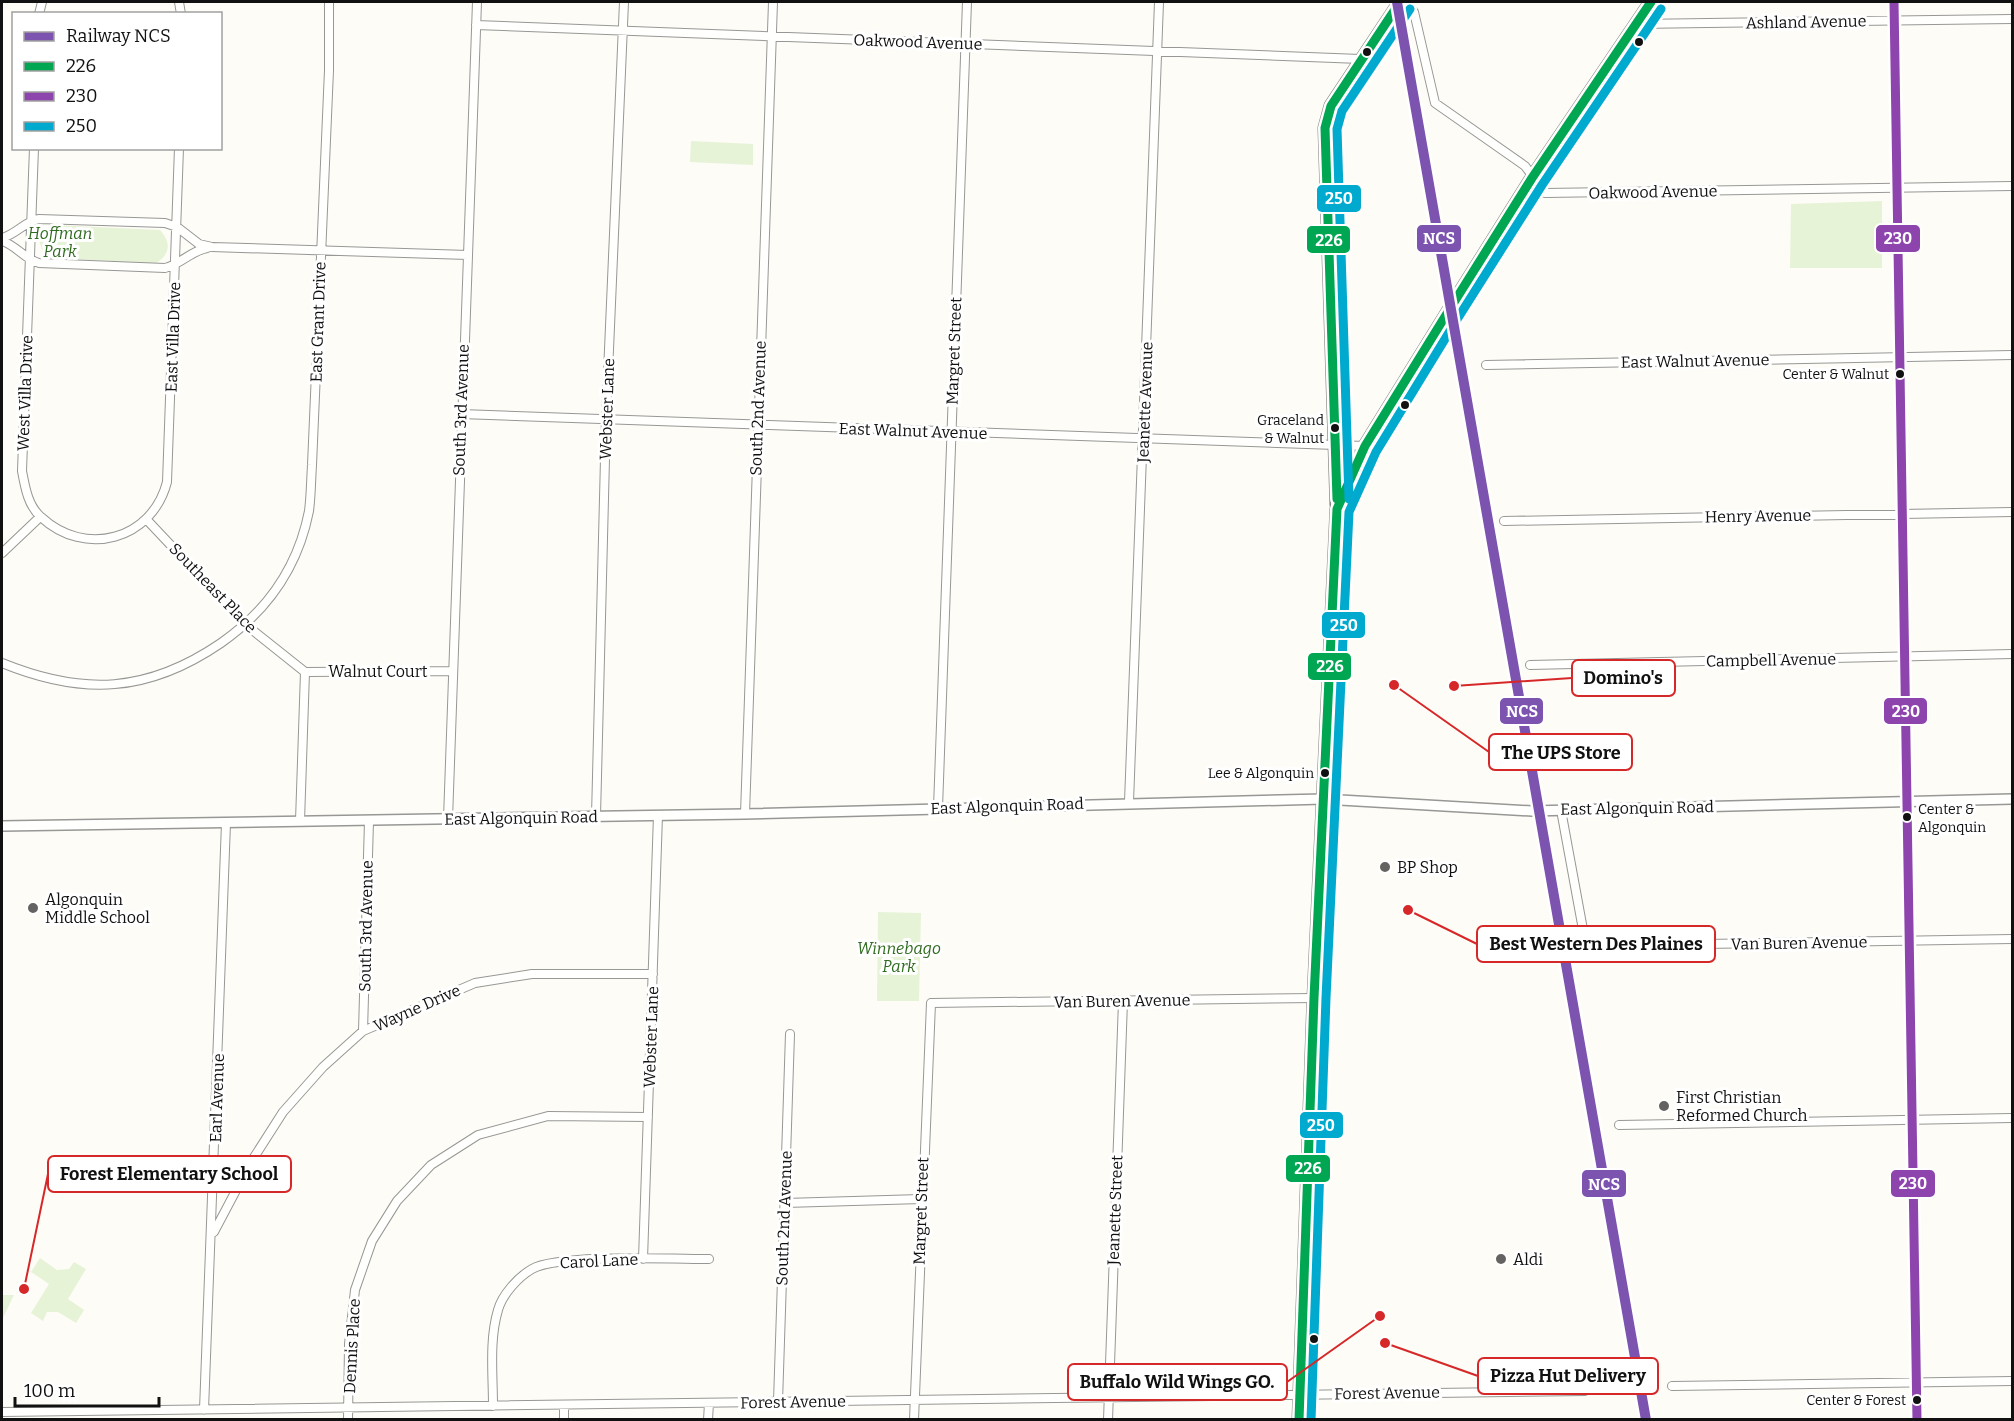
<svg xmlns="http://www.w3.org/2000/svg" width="2014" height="1421" viewBox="0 0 2014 1421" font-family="Bitter,serif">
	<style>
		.green { fill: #e7f3d7 }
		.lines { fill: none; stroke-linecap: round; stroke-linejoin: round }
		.minor-casing { stroke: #979795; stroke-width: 10 }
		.tertiary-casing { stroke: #979795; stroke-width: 12 }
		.primary-casing { stroke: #858482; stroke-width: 15 }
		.minor { stroke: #fffffe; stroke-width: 8 }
		.tertiary { stroke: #fffffe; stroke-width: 9 }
		.primary { stroke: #ede9dc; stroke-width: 12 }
		.bus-1-casing { stroke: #fff; stroke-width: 14 }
		.bus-2-casing { stroke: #fff; stroke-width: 14 }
		.bus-3-casing { stroke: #fff; stroke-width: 14 }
		.bus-1 { stroke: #00a651; stroke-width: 9 }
		.bus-2 { stroke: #8e44ad; stroke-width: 9 }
		.bus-3 { stroke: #00a9ce; stroke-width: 9 }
		.rail-1-casing { stroke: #fff; stroke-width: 15 }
		.rail-1 { stroke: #7c53af; stroke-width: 10 }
		.bus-dot { fill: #111; stroke: #fff; stroke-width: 2 }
		.poi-dot { fill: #646362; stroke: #fff; stroke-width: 2 }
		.labels { text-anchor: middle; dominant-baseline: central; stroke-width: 6; stroke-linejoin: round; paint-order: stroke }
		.bus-label { font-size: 14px; fill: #111; stroke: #fff; text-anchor: end }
		.street-label { font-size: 16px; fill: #111; stroke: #fff }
		.park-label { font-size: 16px; font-style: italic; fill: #2f6b1f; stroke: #fff }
		.poi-label { font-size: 16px; fill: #111; stroke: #fff; text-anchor: start }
		.leader { fill: none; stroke: #d62828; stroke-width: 2 }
		.callout-dot { fill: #d62828; stroke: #fff; stroke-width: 2 }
		.callout { fill: #fff; stroke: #d62828; stroke-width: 2 }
		.callout-label { font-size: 18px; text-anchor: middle; font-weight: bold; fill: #111 }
		.line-badge { stroke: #fff; stroke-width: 2 }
		.badge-label { font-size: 16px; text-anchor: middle; font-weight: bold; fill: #fff }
	</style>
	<rect width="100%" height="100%" fill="#fdfcf7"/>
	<path class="green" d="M691 141 753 144V165L690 162Z
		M1882 201V268H1790L1791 204Z
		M52 225 160 230C171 242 171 254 156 263L49 258 43 252 38 238Z
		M878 912 921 913 919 1001H877Z
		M40 1258 57 1270 69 1269 74 1262 86 1269 68 1299 84 1310 76 1323 58 1312H47L43 1321 31 1313 49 1284 31 1272Z
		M2 1295H14L2 1320Z"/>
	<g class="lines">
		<defs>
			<path id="minor" d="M179 2 181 14
				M1404 2 1414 12 1435 103 1525 166 1545 193 2012 186
				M1894 2 1917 1420
				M39 14 42 2
				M1636 24 2012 19
				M476 25 1360 59
				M34 148 22 471C25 487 28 506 41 517 85 558 152 540 167 482L179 148
				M2 238C17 234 25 221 39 219L165 223 177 227 199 244 212 247 468 255
				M2 241C16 245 24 259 39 263L165 268C181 264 191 251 207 248
				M1486 365 2012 355
				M461 414 1365 446
				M147 520 246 625 305 672
				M1504 521 2012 512
				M2 553 40 517
				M2 663C83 696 148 693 221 643 267 611 298 567 309 511 311 496 311 480 312 465L329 70V2
				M1530 665 2012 654
				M305 672 452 671
				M1129 802 1159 2
				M938 808 967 2
				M1561 810 1586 946 2012 939
				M745 814 773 2
				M596 816 606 419 624 2
				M448 819 477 2
				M300 821 305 672
				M363 1031 369 821
				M1619 1125 2012 1118
				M785 1203 921 1199
				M214 1232 251 1162 283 1112 323 1067 363 1031 475 983 532 974H653
				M643 1259 658 815
				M1672 1386 2012 1381
				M778 1402 790 1034
				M493 1406C493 1375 489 1340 498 1310 502 1295 518 1277 532 1269 559 1254 673 1259 709 1259
				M204 1410 226 823
				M2 1412 1585 1391
				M348 1420 349 1344 355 1290 372 1241 397 1201 431 1165 478 1135 548 1116 648 1117
				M564 1420V1405
				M708 1420 709 1403
				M914 1420 931 1003 1314 998
				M1108 1420 1123 1001"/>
			<path id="tertiary" d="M2 826 745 814 1323 799 1532 811 2012 799"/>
			<path id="primary" d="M1337 505 1325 128 1331 106 1400 2
				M1299 1420 1314 998 1337 509 1365 446 1446 315 1532 178 1651 2"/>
		</defs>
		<use href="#minor" class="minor-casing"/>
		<use href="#tertiary" class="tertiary-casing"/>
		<use href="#primary" class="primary-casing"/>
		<use href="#minor" class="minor"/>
		<use href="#tertiary" class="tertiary"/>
		<use href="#primary" class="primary"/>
		<defs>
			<path id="bus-1" d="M1337 499 1325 128 1331 106 1400 2
				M1299 1420 1314 998 1337 509 1365 446 1446 315 1532 178 1651 2"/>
			<path id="bus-2" d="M1894 2 1917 1420"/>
			<path id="bus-3" d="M1349 499 1337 129 1342 111 1410 9
				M1311 1420 1326 998 1349 512 1376 452 1456 321 1542 185 1661 9"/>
		</defs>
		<use href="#bus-1" class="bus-1-casing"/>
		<use href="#bus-2" class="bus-2-casing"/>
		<use href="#bus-3" class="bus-3-casing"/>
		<use href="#bus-1" class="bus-1"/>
		<use href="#bus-2" class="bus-2"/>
		<use href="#bus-3" class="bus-3"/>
		<defs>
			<path id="rail-1" d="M1397 2C1483 474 1560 948 1646 1420"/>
		</defs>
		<use href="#rail-1" class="rail-1-casing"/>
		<use href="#rail-1" class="rail-1"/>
	</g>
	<g class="bus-dot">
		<circle cx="1639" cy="42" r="5"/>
		<circle cx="1367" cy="52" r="5"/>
		<circle cx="1900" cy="374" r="5"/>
		<circle cx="1405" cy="405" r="5"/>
		<circle cx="1335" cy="428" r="5"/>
		<circle cx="1325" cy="773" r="5"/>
		<circle cx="1907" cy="817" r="5"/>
		<circle cx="1314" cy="1339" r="5"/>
		<circle cx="1917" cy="1400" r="5"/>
	</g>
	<g class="poi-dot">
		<circle cx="1385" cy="867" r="6"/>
		<circle cx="33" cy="908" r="6"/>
		<circle cx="1664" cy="1106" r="6"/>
		<circle cx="1501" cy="1259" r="6"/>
	</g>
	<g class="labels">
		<g class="bus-label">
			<text x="1889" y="374">Center &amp; Walnut</text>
			<text x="1324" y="420">Graceland<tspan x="1324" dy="18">&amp; Walnut</tspan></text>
			<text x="1314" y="773">Lee &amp; Algonquin</text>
			<text x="1918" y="809" text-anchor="start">Center &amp;<tspan x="1918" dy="18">Algonquin</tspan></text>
			<text x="1906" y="1400">Center &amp; Forest</text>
		</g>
		<g class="street-label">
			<text transform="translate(1806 22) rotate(-1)">Ashland Avenue</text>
			<text transform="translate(918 42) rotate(2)">Oakwood Avenue</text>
			<text transform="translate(1653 192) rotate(-1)">Oakwood Avenue</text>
			<text transform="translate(318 322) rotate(-88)">East Grant Drive</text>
			<text transform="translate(173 337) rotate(-88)">East Villa Drive</text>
			<text transform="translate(954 351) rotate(-88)">Margret Street</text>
			<text transform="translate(1695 361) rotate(-1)">East Walnut Avenue</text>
			<text transform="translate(25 393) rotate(-88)">West Villa Drive</text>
			<text transform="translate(1145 402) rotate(-88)">Jeanette Avenue</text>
			<text transform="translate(758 408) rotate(-88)">South 2nd Avenue</text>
			<text transform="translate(607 409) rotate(-88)">Webster Lane</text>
			<text transform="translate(461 410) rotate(-88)">South 3rd Avenue</text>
			<text transform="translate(913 431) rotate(2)">East Walnut Avenue</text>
			<text transform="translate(1758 516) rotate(-1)">Henry Avenue</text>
			<text transform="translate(213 588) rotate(46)">Southeast Place</text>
			<text transform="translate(1771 660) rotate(-1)">Campbell Avenue</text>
			<text x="378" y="671">Walnut Court</text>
			<text transform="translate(1007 806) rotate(-2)">East Algonquin Road</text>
			<text transform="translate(1637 808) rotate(-1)">East Algonquin Road</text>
			<text transform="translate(521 818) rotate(-1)">East Algonquin Road</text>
			<text transform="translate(366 926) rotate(-89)">South 3rd Avenue</text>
			<text transform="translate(1799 943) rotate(-1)">Van Buren Avenue</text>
			<text transform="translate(1122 1001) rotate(-1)">Van Buren Avenue</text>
			<text transform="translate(417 1008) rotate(-24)">Wayne Drive</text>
			<text transform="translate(651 1037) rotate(-88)">Webster Lane</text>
			<text transform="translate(217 1098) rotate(-88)">Earl Avenue</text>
			<text transform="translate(1115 1210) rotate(-88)">Jeanette Street</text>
			<text transform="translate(921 1211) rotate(-88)">Margret Street</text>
			<text transform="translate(784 1218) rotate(-88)">South 2nd Avenue</text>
			<text transform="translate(599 1261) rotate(-3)">Carol Lane</text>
			<text transform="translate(352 1346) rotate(-87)">Dennis Place</text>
			<text transform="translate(1387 1393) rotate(-1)">Forest Avenue</text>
			<text transform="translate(793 1402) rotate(-1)">Forest Avenue</text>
		</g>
		<g class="park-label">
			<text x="60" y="233">Hoffman<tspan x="60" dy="18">Park</tspan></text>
			<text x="899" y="948">Winnebago<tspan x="899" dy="18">Park</tspan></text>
		</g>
		<g class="poi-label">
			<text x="1397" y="867">BP Shop</text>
			<text x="45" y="899">Algonquin<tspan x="45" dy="18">Middle School</tspan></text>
			<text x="1676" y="1097">First Christian<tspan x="1676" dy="18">Reformed Church</tspan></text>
			<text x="1513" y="1259">Aldi</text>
		</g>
	</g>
	<path class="leader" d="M1454 686L1572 678M1394 685L1489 752M1408 910L1477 944M24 1289L48 1174M1385 1343L1478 1376M1380 1316L1287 1382"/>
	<g class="callout-dot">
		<circle cx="1454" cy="686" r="6"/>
		<circle cx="1394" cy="685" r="6"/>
		<circle cx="1408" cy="910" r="6"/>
		<circle cx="24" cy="1289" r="6"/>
		<circle cx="1385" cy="1343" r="6"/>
		<circle cx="1380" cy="1316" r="6"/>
	</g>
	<g class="callout">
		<rect x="1572" y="660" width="103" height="36" rx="6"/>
		<rect x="1489" y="734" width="143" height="36" rx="6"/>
		<rect x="1477" y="926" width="238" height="36" rx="6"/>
		<rect x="48" y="1156" width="243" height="36" rx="6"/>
		<rect x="1478" y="1358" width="180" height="36" rx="6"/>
		<rect x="1068" y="1364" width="219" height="36" rx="6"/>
	</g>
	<g class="callout-label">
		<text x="1623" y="684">Domino's</text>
		<text x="1561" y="759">The UPS Store</text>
		<text x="1596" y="950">Best Western Des Plaines</text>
		<text x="169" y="1180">Forest Elementary School</text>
		<text x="1568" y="1382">Pizza Hut Delivery</text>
		<text x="1177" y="1388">Buffalo Wild Wings GO.</text>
	</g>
	<g class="line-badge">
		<rect x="1316" y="184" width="46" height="29" rx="6" fill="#00a9ce"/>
		<rect x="1416" y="224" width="46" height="29" rx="6" fill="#7c53af"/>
		<rect x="1875" y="224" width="46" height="29" rx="6" fill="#8e44ad"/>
		<rect x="1306" y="225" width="45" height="29" rx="6" fill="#00a651"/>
		<rect x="1321" y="611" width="45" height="28" rx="6" fill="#00a9ce"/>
		<rect x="1307" y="652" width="45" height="29" rx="6" fill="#00a651"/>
		<rect x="1499" y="697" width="45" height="28" rx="6" fill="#7c53af"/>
		<rect x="1883" y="697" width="45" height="28" rx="6" fill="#8e44ad"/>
		<rect x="1299" y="1111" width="45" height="28" rx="6" fill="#00a9ce"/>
		<rect x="1285" y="1154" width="46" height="29" rx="6" fill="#00a651"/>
		<rect x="1890" y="1169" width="46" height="29" rx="6" fill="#8e44ad"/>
		<rect x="1581" y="1169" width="46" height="29" rx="6" fill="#7c53af"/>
	</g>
	<g class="badge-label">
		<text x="1339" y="204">250</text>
		<text x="1439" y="244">NCS</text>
		<text x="1898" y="244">230</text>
		<text x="1329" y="246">226</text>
		<text x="1344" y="631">250</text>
		<text x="1330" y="672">226</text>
		<text x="1522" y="717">NCS</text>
		<text x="1906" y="717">230</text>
		<text x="1321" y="1131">250</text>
		<text x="1308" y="1174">226</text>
		<text x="1913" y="1189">230</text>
		<text x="1604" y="1190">NCS</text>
	</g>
	<rect width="2014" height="1421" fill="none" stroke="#111111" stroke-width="6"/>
	<rect x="12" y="12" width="210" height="138" fill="#ffffff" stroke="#a0a0a0" stroke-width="1.5"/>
	<rect x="24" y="32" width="30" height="9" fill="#7c53af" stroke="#a0a0a0" stroke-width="1.5"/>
	<text x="66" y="42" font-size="18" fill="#111111">Railway NCS</text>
	<rect x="24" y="62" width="30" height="9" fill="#00a651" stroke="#a0a0a0" stroke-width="1.5"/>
	<text x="66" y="72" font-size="18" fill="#111111">226</text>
	<rect x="24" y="92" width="30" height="9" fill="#8e44ad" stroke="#a0a0a0" stroke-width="1.5"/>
	<text x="66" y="102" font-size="18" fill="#111111">230</text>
	<rect x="24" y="122" width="30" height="9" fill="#00a9ce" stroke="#a0a0a0" stroke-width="1.5"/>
	<text x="66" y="132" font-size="18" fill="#111111">250</text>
	<path d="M15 1397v9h144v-9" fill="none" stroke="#111111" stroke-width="3"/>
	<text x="24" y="1397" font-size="18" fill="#111111" stroke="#ffffff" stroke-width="4.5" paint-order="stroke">100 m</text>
</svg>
